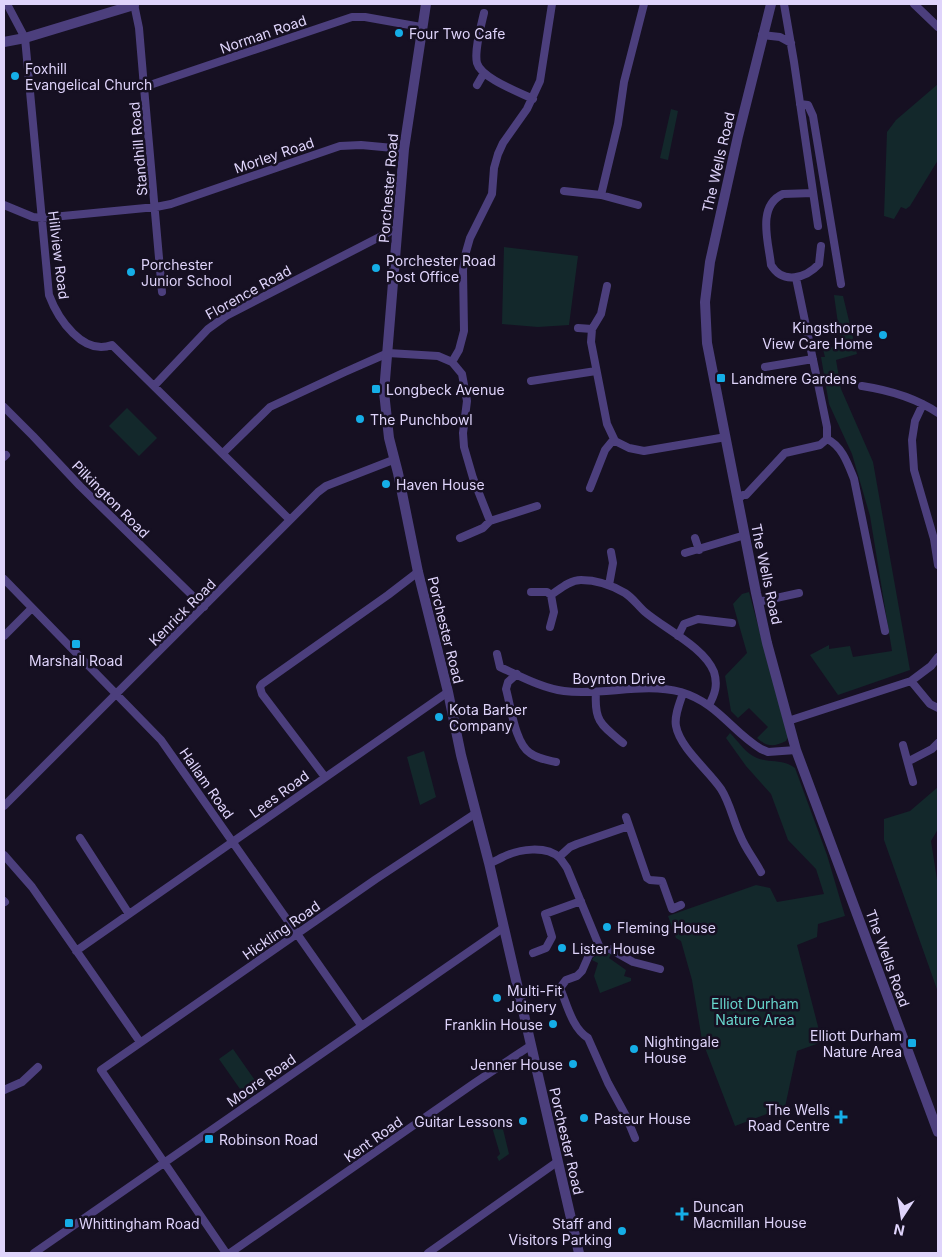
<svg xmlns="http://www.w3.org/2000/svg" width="942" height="1257" viewBox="0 0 942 1257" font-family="Inter,sans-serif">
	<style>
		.green { fill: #13282b }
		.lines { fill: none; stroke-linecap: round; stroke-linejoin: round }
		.minor { stroke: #4c3f7d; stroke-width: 8 }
		.tertiary { stroke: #4c3f7d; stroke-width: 10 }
		.poi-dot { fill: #15aee7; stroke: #161022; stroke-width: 2 }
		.labels { text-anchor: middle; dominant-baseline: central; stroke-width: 5; stroke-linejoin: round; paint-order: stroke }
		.poi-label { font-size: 14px; fill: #dfd4fb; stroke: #161022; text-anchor: start }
		.street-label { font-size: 14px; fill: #dfd4fb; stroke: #161022 }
		.park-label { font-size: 14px; fill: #67d5cc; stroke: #161022 }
	</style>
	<rect width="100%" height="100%" fill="#161022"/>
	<path class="green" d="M938 84V160L910 206 906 209 901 207 894 219 884 216 887 132 896 120Z
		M671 109 678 111 668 160 660 158Z
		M504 247 578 256 569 325 538 327 502 324Z
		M834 295 843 296 857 354 836 360 841 389 873 462 910 670 838 695 810 655 829 645V649L850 646 853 657 892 651 870 516 852 454 829 404 821 357H825L823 349 841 345Z
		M127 408 157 438 139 456 109 426Z
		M749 592 788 737 786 741C774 747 767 747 757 738L768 727 749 708 738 718 731 711 725 676 747 653 733 604 742 594Z
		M730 733C738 741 746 754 757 758 770 763 784 759 795 768L827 855 845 916 818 924 817 937 797 945 822 1042 797 1051 785 1107 735 1126 702 1040 692 980 681 941 676 938 668 916 756 885 770 888 777 902 824 894 816 869 788 840 771 794 746 766 726 738Z
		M424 751 436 797 420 805 407 757Z
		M938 787V829L931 841 938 886V992L884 840V819L910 811Z
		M604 952 611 954 609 958 626 970 624 976 631 978V981L600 993 594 976 598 963 592 960 594 957Z
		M233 1049 261 1089 247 1099 219 1059Z
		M502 1125 509 1154 499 1161 497 1157 500 1154 492 1127Z"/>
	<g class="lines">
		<path class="minor" d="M7 4 25 38 49 295C58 319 83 356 112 345L290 520
			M134 4 139 28 144 87 162 292
			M784 4 794 62 818 226
			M914 4 938 27
			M484 13C481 26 474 51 477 63 481 78 519 92 533 99
			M762 35 780 37 791 43
			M477 85 484 73
			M144 87 352 17H365L421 27
			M800 104 808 105 813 116 841 284
			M564 191 601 195 638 205
			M813 193 783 194C756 206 769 244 771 265 783 285 806 278 819 264L821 246
			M601 195 618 124 624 82 644 4
			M4 205 33 217 42 218 156 207 171 204 340 146 361 145 404 149
			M796 278 827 427V439
			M607 286 601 314 592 329 591 342 607 424 615 441 629 448 644 451 726 437
			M578 328 592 329
			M452 362 459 350 464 331 463 270 466 252 470 238 492 194 494 168 498 154 503 143 527 109 540 81 552 4
			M765 367 813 359
			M531 381 596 371
			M154 386 208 329 226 316 397 228
			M862 386C888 390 916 398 938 413
			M923 404 915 421 912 440 914 470 934 539 938 565
			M4 407 33 436 80 486 204 607
			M827 439C842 446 848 464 854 479L885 631
			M223 453 270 407 345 372 388 353 438 356 452 362 462 374 467 401 463 433 464 447 473 478 490 521 537 506
			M4 457 6 455
			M590 488 605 450 614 439
			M737 500 743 495H746L785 453 820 445 827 439
			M460 538 483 528 490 521
			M695 538 699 550
			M685 553 745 535
			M4 579 161 740 361 1025
			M609 585 613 563 611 552
			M531 592H547L551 595C560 589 570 580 581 580 596 580 613 586 625 593 633 598 638 606 645 612 665 629 704 647 714 672 718 685 715 694 709 705
			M758 602 799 593
			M550 627 554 612 551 595
			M4 636 32 608
			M678 636 684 624 698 619 732 623
			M497 654 500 667C520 676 542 688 564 691 603 696 643 682 681 692 718 703 732 732 761 749L768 752 796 750
			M517 674 508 682 506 689C511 707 515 743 530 753 538 759 547 760 556 762
			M911 681 930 704 938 708
			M596 692C594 721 601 725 623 743
			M683 693C680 702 674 716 676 726 680 748 709 771 721 789 730 803 733 820 740 835 745 848 754 859 761 872
			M788 721 911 681 931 666 938 657
			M903 745 913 782
			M909 761 932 749 938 743
			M325 777 262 694 260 687 262 684 388 595 418 572
			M4 806 318 492 326 486 393 460
			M626 817 647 878 650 880 662 881 672 909 681 905
			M80 838 129 914
			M4 855 32 887 140 1042
			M559 857 570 847 577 844 629 826
			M489 863C495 862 498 859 503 857 519 849 546 845 560 858 562 861 565 865 567 868L600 948
			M4 901 5 902
			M76 951 448 692
			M533 953 546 948 552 937 545 914 581 901
			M4 1090 22 1082 38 1067
			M635 1138 626 1116 608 1083 588 1038C572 1028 567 1004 560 988L566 980 577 976 582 971 589 955 600 948 610 949 633 962 660 969
			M34 1253 503 928
			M226 1253 101 1070 376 879 476 813
			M230 1253 473 1084 530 1046
			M428 1253 557 1162"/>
		<path class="tertiary" d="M426 4 404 149 384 392 389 438 398 473 418 572 448 692 461 755 489 863 579 1253
			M771 4 738 136 710 262 705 302 707 343 756 593 767 643 796 750 938 1132
			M4 42 25 38 134 5"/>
	</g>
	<g class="poi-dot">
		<circle cx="399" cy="33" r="5"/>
		<circle cx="15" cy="76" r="5"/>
		<circle cx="376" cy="268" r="5"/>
		<circle cx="131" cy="272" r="5"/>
		<circle cx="883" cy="335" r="5"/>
		<rect x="716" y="373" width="10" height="10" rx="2.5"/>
		<rect x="371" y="384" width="10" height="10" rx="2.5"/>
		<circle cx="360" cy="419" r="5"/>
		<circle cx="386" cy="484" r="5"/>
		<rect x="71" y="639" width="10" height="10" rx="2.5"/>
		<circle cx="439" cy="717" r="5"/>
		<circle cx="607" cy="927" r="5"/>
		<circle cx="562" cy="948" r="5"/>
		<circle cx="497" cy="998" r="5"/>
		<circle cx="553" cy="1024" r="5"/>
		<rect x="907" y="1038" width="10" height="10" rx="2.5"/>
		<circle cx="634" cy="1049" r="5"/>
		<circle cx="573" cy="1064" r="5"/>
		<path d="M838.5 1109.5h5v5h5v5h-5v5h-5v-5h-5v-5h5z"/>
		<circle cx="584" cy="1118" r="5"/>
		<circle cx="523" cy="1121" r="5"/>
		<rect x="204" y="1134" width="10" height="10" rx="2.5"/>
		<path d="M679.5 1206.5h5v5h5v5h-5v5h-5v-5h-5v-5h5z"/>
		<rect x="64" y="1218" width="10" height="10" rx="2.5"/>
		<circle cx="622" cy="1231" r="5"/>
	</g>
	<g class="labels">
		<g class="poi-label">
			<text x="409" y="33">Four Two Cafe</text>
			<text x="25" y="68">Foxhill<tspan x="25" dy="16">Evangelical Church</tspan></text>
			<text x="386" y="260">Porchester Road<tspan x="386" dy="16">Post Office</tspan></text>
			<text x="141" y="264">Porchester<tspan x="141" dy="16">Junior School</tspan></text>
			<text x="873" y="327" text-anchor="end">Kingsthorpe<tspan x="873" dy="16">View Care Home</tspan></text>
			<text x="731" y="378">Landmere Gardens</text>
			<text x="386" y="389">Longbeck Avenue</text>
			<text x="370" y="419">The Punchbowl</text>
			<text x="396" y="484">Haven House</text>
			<text x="76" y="660" text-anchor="middle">Marshall Road</text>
			<text x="449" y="709">Kota Barber<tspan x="449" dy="16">Company</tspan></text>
			<text x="617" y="927">Fleming House</text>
			<text x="572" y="948">Lister House</text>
			<text x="507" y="990">Multi-Fit<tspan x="507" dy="16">Joinery</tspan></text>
			<text x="543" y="1024" text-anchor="end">Franklin House</text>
			<text x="902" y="1035" text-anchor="end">Elliott Durham<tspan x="902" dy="16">Nature Area</tspan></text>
			<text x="644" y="1041">Nightingale<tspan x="644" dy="16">House</tspan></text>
			<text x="563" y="1064" text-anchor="end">Jenner House</text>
			<text x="830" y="1109" text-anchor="end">The Wells<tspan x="830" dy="16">Road Centre</tspan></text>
			<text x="594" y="1118">Pasteur House</text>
			<text x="513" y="1121" text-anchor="end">Guitar Lessons</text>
			<text x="219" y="1139">Robinson Road</text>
			<text x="693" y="1206">Duncan<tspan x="693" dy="16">Macmillan House</tspan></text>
			<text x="79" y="1223">Whittingham Road</text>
			<text x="612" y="1223" text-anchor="end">Staff and<tspan x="612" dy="16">Visitors Parking</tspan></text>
		</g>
		<g class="street-label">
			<text transform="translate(263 34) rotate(-19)">Norman Road</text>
			<text transform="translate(138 149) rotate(-95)">Standhill Road</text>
			<text transform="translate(274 155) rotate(-19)">Morley Road</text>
			<text transform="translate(718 162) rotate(-77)">The Wells Road</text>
			<text transform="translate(388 188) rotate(-85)">Porchester Road</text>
			<text transform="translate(59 255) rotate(83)">Hillview Road</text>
			<text transform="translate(248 292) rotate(-29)">Florence Road</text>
			<text transform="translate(111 499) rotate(45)">Pilkington Road</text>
			<text transform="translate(767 574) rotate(78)">The Wells Road</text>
			<text transform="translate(182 612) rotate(-45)">Kenrick Road</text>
			<text transform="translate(446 630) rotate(76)">Porchester Road</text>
			<text x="619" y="678">Boynton Drive</text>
			<text transform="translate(207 783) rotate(55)">Hallam Road</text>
			<text transform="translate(279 794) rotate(-36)">Lees Road</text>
			<text transform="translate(281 930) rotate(-35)">Hickling Road</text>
			<text transform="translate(888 958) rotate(70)">The Wells Road</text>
			<text transform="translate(261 1080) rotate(-35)">Moore Road</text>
			<text transform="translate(373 1139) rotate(-35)">Kent Road</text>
			<text transform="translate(567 1141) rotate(77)">Porchester Road</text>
		</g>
		<g class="park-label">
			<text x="755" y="1003">Elliot Durham<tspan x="755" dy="16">Nature Area</tspan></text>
		</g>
	</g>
	<rect width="942" height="1257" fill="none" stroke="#dfd4fb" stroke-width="10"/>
	<g transform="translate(902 1217) rotate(192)" stroke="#161022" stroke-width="4" paint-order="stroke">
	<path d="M0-4L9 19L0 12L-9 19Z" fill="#dfd4fb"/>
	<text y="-8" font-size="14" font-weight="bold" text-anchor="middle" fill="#dfd4fb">N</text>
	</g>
</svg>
